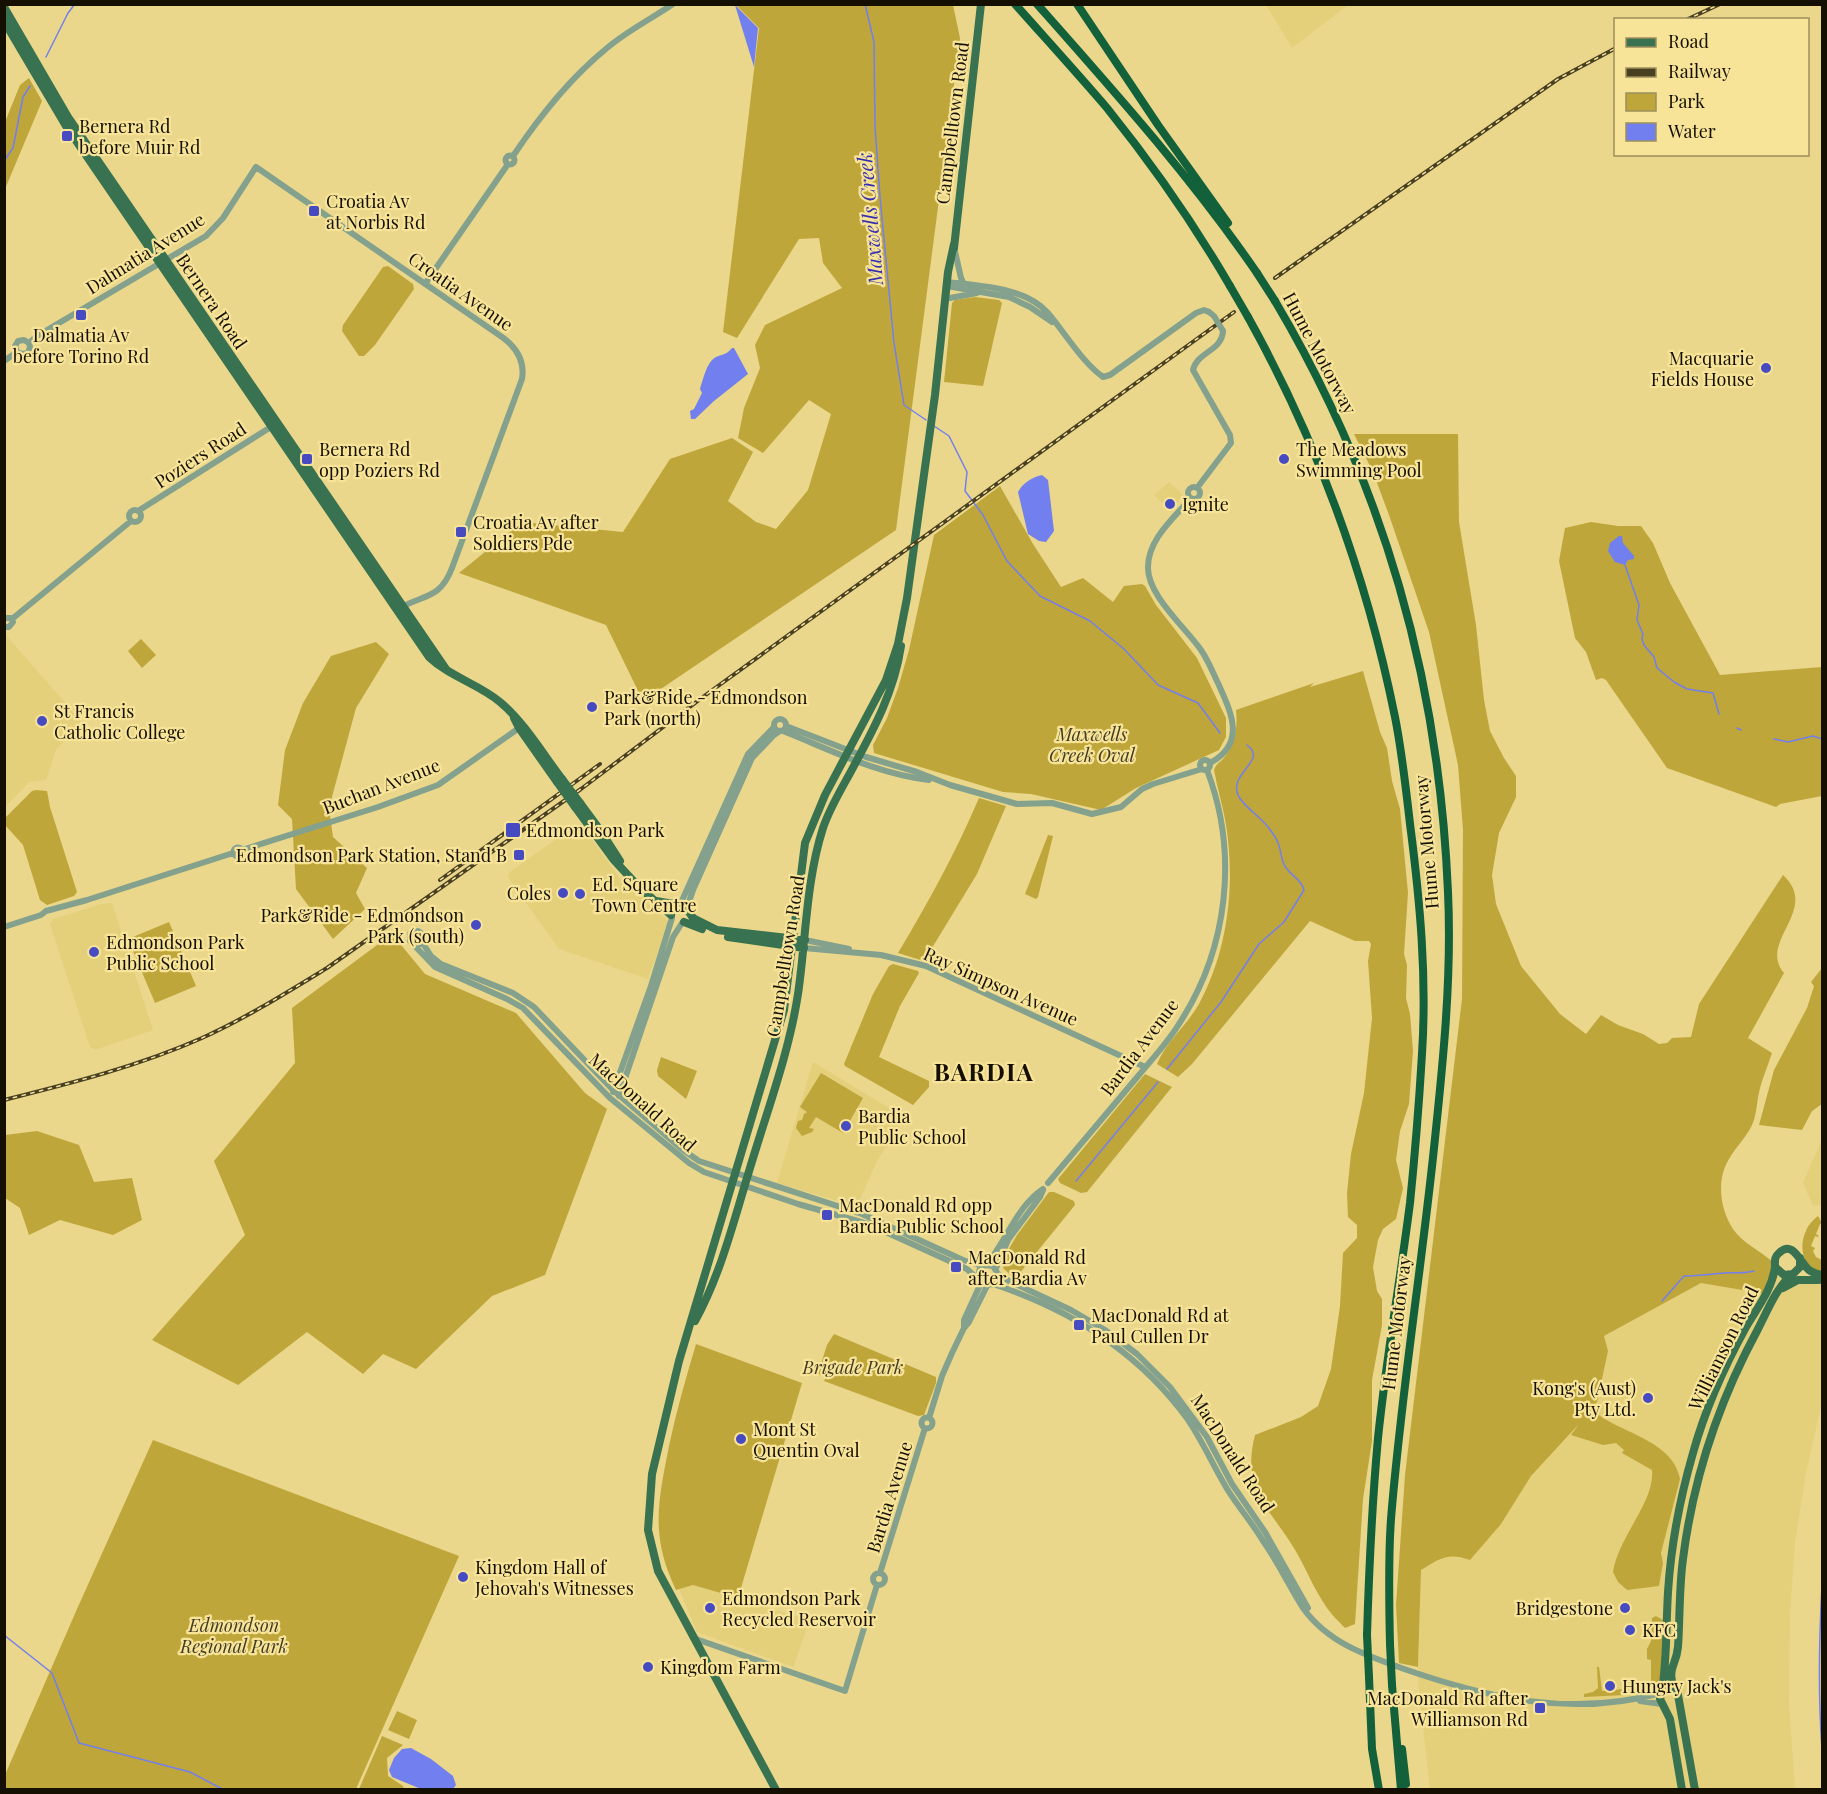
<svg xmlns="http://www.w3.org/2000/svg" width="1827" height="1794" viewBox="0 0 1827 1794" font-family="'Playfair Display',serif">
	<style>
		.built { fill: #e4cf7b }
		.green { fill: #bfa63a }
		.water { fill: #727fee }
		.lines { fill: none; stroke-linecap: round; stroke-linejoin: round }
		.stream { stroke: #727fee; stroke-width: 1.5 }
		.minor { stroke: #83a18d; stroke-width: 6 }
		.major { stroke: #387250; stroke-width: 8 }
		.highway { stroke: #13613a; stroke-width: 8 }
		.rail-casing { stroke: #494022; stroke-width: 4 }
		.rail { stroke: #f7e498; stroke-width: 1.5; stroke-dasharray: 4.5; stroke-linecap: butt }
		.minor-bridge { stroke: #83a18d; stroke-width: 6 }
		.major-bridge { stroke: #387250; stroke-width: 8 }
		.highway-bridge { stroke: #13613a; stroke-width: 8 }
		.poi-dot { fill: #474bc1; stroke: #f7e498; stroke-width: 2 }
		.labels { text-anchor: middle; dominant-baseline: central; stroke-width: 4.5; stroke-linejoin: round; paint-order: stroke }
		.street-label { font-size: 18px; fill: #140f00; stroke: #f7e498 }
		.poi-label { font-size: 18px; fill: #140f00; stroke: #f7e498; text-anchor: start }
		.park-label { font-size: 18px; font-style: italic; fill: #423c24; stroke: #f7e498 }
		.water-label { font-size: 20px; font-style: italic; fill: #352eae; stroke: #f7e498 }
		.district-label { font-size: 24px; font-weight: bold; letter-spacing: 1.5px; fill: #140f00; stroke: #f7e498 }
	</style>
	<rect width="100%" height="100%" fill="#ead78b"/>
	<path class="built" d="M1266 5H1348L1292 48Z
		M1169 482 1181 493 1183 496 1171 511 1154 495Z
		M5 634 80 720V723L56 750 46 780 29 782 5 807Z
		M581 824 620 879 669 922 648 979 559 949 509 879 508 874 510 872 574 826Z
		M112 903 153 1030 95 1050 90 1047 50 924 53 919 102 904Z
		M813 1062 904 1117 877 1161 859 1201 855 1206 777 1183Z
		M1822 1139V1205L1813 1206 1803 1183Z
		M1775 1267 1793 1274 1822 1281V1402L1806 1473 1795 1542 1790 1615 1789 1703 1795 1789H1430L1418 1681 1421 1570 1446 1556 1461 1557 1501 1524 1531 1476 1567 1438 1597 1402 1608 1351 1604 1336 1701 1283 1766 1294Z
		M693 1585 810 1620 793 1667 697 1632 679 1589Z"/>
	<path class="green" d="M736 5H953L960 38 896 530 643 701 606 625 459 573 522 522 623 532 670 459 732 438 753 452 728 501 756 522 776 529 808 490 831 414 809 400 763 453 738 438 744 408 760 368 755 345 765 325 842 288 823 263 819 238 799 239 737 338 723 332 759 28Z
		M29 78 42 101 5 189V122L20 85Z
		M388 266 413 284 414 289 375 345 364 356H359L342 331 343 325 383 267Z
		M975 297 999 300 1002 303 983 386 944 382 952 303 955 300Z
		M1354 434H1458L1459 522 1476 625 1484 700 1490 731 1504 758 1516 776V797L1499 833 1492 875 1496 904 1521 966 1560 1014 1586 1034 1601 1015 1618 1025 1643 1034 1659 1044 1667 1043 1672 1038 1691 1037 1699 1004 1783 875C1821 910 1757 941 1784 973L1748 1038 1772 1053C1768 1065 1763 1077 1760 1088 1757 1099 1757 1110 1754 1120 1749 1135 1737 1145 1729 1159 1716 1180 1720 1209 1733 1229 1743 1244 1762 1251 1775 1264L1766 1294 1701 1283 1604 1336 1608 1351 1597 1402 1591 1409C1617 1433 1673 1439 1680 1479L1661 1553 1663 1563 1659 1586 1627 1590 1618 1582 1613 1572C1618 1537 1655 1502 1652 1470L1622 1453 1624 1450 1616 1443 1603 1445 1571 1435 1579 1424 1531 1476 1501 1524 1470 1560C1447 1552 1440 1559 1421 1570L1418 1667 1399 1663 1396 1605 1405 1475 1462 999 1463 830 1458 765 1429 632 1389 515 1373 472Z
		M1000 486 1033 544 1061 587 1083 578 1113 602 1124 586 1142 584 1145 586 1156 605 1197 658 1226 718V737L1219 750 1136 788 1101 810 1031 794 1003 792 874 753 873 745 887 718 898 688 909 650 934 535Z
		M1591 522 1618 526H1641L1653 543 1670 583 1720 675 1822 667V796L1780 804 1776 807 1667 768 1606 680 1602 678 1596 680 1586 652 1575 638 1559 561 1565 528Z
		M141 639 156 655 142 668 128 651Z
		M376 642 389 654 356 708 329 808 333 837 367 868 356 893 365 909 333 939 296 889 292 819 278 805 285 750 303 703 331 656Z
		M1363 671 1380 732 1387 748 1392 781 1400 809 1408 893 1404 954 1407 965 1406 998 1410 1014 1413 1051 1409 1104 1400 1131 1396 1160 1403 1188 1396 1219 1383 1229 1378 1240 1373 1267 1377 1291 1382 1299V1325L1372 1380V1441L1363 1499 1355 1624 1345 1628C1339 1622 1332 1615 1327 1608 1315 1591 1308 1573 1298 1555 1273 1510 1240 1493 1255 1435L1301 1417 1318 1406 1331 1369 1340 1306 1343 1253 1357 1238V1225L1348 1217 1347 1193 1351 1154 1364 1093 1372 1018 1368 961 1371 944 1369 941H1355L1310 921 1192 1064 1178 1077 1157 1064C1166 1042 1187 1025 1199 1004 1229 948 1236 881 1225 819 1222 803 1217 787 1214 770 1216 764 1219 763 1223 759 1235 744 1238 729 1236 710L1314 683 1310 687Z
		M36 790 47 791 50 807 77 892 74 896 47 905 40 900 23 845 5 825 6 817 32 791Z
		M979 798 1006 806 977 874 924 961 898 953C928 903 956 852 979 798Z
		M1048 835 1053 836 1038 897 1036 899 1025 894Z
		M169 922 196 986 155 1003 128 939Z
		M392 934 425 974 516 1013 585 1093 607 1109 545 1275 492 1296 416 1369 383 1354 363 1374 307 1332 238 1385 152 1340 245 1235 214 1161 295 1063 292 1008Z
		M893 964 918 971 919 973 900 1006 879 1057 929 1081V1087L913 1105 845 1066 844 1064 873 994 889 966Z
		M1822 968V1104L1812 1111 1802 1130 1759 1125 1774 1070 1807 1008 1814 986 1811 982Z
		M661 1057 697 1071 686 1099 658 1076 657 1070Z
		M821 1073 863 1098 843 1133 816 1117 809 1128 814 1129 812 1132 802 1136 796 1128 798 1121 802 1120 804 1114 807 1112 800 1107Z
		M1145 1074 1172 1087 1087 1192 1081 1193 1060 1183 1058 1179Z
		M37 1131 79 1145 94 1182 132 1178 142 1220 113 1235 60 1220 29 1235 20 1208 5 1198V1135Z
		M1049 1192H1054L1074 1201 1075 1205 1015 1279 1003 1268 1007 1260 1006 1254 1017 1235Z
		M1818 1216 1822 1223 1820 1224 1816 1234 1819 1236 1818 1237 1815 1236 1811 1246 1815 1248 1813 1251 1816 1257 1822 1260V1273C1803 1269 1798 1247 1806 1231 1808 1225 1813 1220 1818 1216Z
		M834 1334 936 1377V1383L924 1415 918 1416 824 1381 827 1375H820L818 1373 827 1345Z
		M696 1344 802 1383 738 1598 693 1585 676 1590C650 1536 658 1502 669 1446 676 1412 686 1378 696 1344Z
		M153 1440 459 1556 356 1789H5V1775L77 1609Z
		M1656 1616 1663 1620 1661 1677 1656 1689 1645 1694 1584 1697V1694L1593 1692 1598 1688 1597 1667H1599L1602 1691 1624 1689 1626 1692 1644 1691 1647 1681H1651V1660L1647 1659V1649L1651 1641 1652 1618Z
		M397 1711 417 1720 409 1739 388 1730Z
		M382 1736 403 1745 387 1758 388 1776 403 1786 404 1789H359Z"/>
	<path class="water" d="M735 5 758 28 754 67Z
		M732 348H734L748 374 714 401 695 419H691L690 411 694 409 702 393 700 389C703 380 707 361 716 357 723 354 726 355 732 348Z
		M1042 475 1048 480 1054 531 1046 542 1039 541 1028 534 1018 492C1023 483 1032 477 1042 475Z
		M1619 536H1622L1623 543 1634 556V559L1628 560 1625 565 1615 562 1608 551 1610 543Z
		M411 1748 431 1759 453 1776 456 1785 453 1789H421L392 1777 389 1770 394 1758 402 1749Z"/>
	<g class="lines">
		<path class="stream" d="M865 4 874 42 875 127 880 197 894 343 904 405 926 420
			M46 57 68 13 75 4
			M4 161 13 148 23 97 30 86
			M934 426 949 436 967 472 965 491 983 515 1007 561 1040 596 1090 621 1124 649 1158 685 1198 703 1220 733
			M1625 565 1639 605 1637 620 1643 634 1642 639 1644 645 1654 657 1657 668 1674 682 1687 689 1713 693 1719 714
			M1737 728 1741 730
			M1774 739 1788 742 1813 736 1822 739
			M1167 1069 1221 1002 1259 944 1284 922 1304 890C1301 879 1293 877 1287 869 1280 861 1282 852 1278 843 1277 839 1273 834 1271 831 1263 818 1247 810 1239 797 1226 774 1269 761 1247 745
			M1076 1181 1158 1082
			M1662 1301 1684 1276C1698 1276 1711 1274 1724 1273 1735 1272 1743 1274 1754 1271
			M1822 1586C1819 1640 1818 1694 1822 1749
			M4 1635 52 1673 79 1743 190 1772 224 1790"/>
		<path class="minor" d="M505.5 160a4.5 4.5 0 1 1 9 0a4.5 4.5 0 1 1-9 0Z
			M513 156C540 116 569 79 607 48 627 31 651 19 673 4
			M954 247 961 278 964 284
			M947 282C980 286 1025 287 1048 313 1065 333 1082 362 1103 377L1110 375 1196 313 1204 310 1209 312
			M425 284 508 164
			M947 286 1009 297 1030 307 1052 322
			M950 298 977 293
			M29 343 37 336 206 236 223 218 256 167 502 337C516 347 525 361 522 379L452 568C440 599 425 594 400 608
			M17 352 15 346 18 341 24 340 29 343
			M17 352 22 354 28 353 30 347 29 343
			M4 361 17 352
			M1188 493a6 6 0 1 1 12 0a6 6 0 1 1-12 0Z
			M1197 488 1231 443 1230 435 1193 370C1197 352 1222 351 1223 331
			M1191 498C1174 518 1148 539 1148 567 1147 595 1186 628 1201 650 1208 660 1213 673 1218 683 1231 712 1247 743 1210 763
			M129 516a6 6 0 1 1 12 0a6 6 0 1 1-12 0Z
			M138 511 274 425
			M4 618H11L13 622 9 627H4
			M12 619 131 521
			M774 725a6 6 0 1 1 12 0a6 6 0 1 1-12 0Z
			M786 726 866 757 917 772 950 785 1017 804 1052 803 1092 814 1121 807 1142 789 1153 784 1202 769
			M783 731C831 750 877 774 929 780
			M1200 765a5 5 0 1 1 10 0a5 5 0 1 1-10 0Z
			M233.5 852a4.5 4.5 0 1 1 9 0a4.5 4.5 0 1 1-9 0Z
			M242 850 378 807 438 785 519 728
			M680 905 748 754 774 727
			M687 908 693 890 752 758 774 735 780 731
			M4 927 41 915 46 911 87 900 233 853
			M805 940 849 949
			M422 942 431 956 441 964 513 993 534 1007 613 1090 683 1150 699 1161 862 1214 963 1260 983 1266
			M415 945 421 944 424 939 422 934 418 931 410 934V941L435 967 507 999 523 1008 610 1098 689 1163 704 1172 798 1204 868 1224 967 1269 984 1285 993 1284 997 1280 998 1274 993 1266 986 1265 980 1268 978 1277
			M804 948 881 955 926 966 1145 1067
			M613 1092 651 986 672 918
			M619 1096 673 937 682 923
			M1048 1183C1078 1147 1109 1111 1139 1075 1153 1058 1168 1042 1179 1024 1228 949 1239 854 1207 770
			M986 1265C1007 1241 1016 1207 1043 1189
			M996 1268 1008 1240 1040 1197 1043 1190
			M998 1274 1009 1281 1071 1310 1105 1330 1137 1354 1170 1387 1207 1437 1232 1484 1265 1532 1308 1608
			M993 1284C1069 1309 1138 1352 1186 1417 1203 1441 1214 1468 1229 1492 1240 1509 1253 1524 1263 1541 1278 1562 1289 1586 1303 1608 1328 1643 1367 1656 1407 1670 1491 1699 1573 1717 1661 1693
			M964 1327V1320L981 1283
			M921.5 1423a5.5 5.5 0 1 1 11 0a5.5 5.5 0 1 1-11 0Z
			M929 1418 942 1376 952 1353 964 1328 969 1322 987 1286
			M873 1579a6 6 0 1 1 12 0a6 6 0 1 1-12 0Z
			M880 1573 925 1428
			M693 1638 845 1691 877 1585
			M1640 1701 1662 1704"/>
		<path class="major" d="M4 7 68 117 446 669
			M4 21 66 126 429 657C450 677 479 684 500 702 524 722 543 754 562 779
			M954 248 981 4
			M514 718 519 728 557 782
			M580 803 600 830 620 861
			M575 807 613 859 638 886 671 915
			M656 901 685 906 693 918 717 930 805 940
			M684 922 702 929
			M728 937 804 948
			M1800 1258V1267L1793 1274 1784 1275 1775 1267C1775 1261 1774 1257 1779 1253 1793 1239 1800 1263 1809 1270 1813 1273 1817 1274 1822 1275
			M1783 1288 1798 1280H1819
			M695 1321C721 1274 734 1220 750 1168 767 1111 789 1053 798 994 806 939 806 881 823 828 829 810 839 793 849 775 871 734 894 694 901 646
			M1675 1691C1666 1668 1676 1667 1678 1647 1680 1618 1679 1588 1683 1559 1693 1479 1719 1401 1758 1329 1768 1310 1775 1290 1791 1275
			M1662 1692C1667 1659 1666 1625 1668 1592 1671 1545 1680 1498 1693 1453 1705 1410 1724 1367 1746 1327 1757 1308 1772 1290 1775 1267
			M776 1790 658 1571 648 1530 652 1474 679 1361 784 1010 805 843 825 795 886 680 898 644 907 598 935 395 948 272 954 244
			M1682 1790 1670 1719 1660 1699 1662 1692 1669 1688 1675 1691 1678 1695 1695 1790"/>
		<path class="highway" d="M1015 4C1046 39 1077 73 1107 108 1152 164 1194 224 1230 286
			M1037 4C1114 91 1191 177 1257 273
			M1077 4 1158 125 1228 223
			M1275 301C1384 485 1439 679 1448 892 1452 977 1443 1063 1434 1148 1421 1272 1401 1395 1391 1519 1388 1560 1389 1602 1390 1644
			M1248 317C1317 441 1367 578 1395 717 1402 752 1406 789 1410 824 1420 901 1427 977 1422 1054 1419 1104 1415 1154 1410 1203 1400 1282 1386 1360 1378 1438 1372 1504 1369 1569 1367 1635
			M1369 1677 1372 1749 1379 1790
			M1392 1685 1401 1790
			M1402 1749 1406 1784"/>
		<defs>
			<path id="rail" d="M1686 20 1720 4
				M1275 278 1558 79 1616 48
				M440 880 600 764
				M4 1100C72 1083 139 1066 202 1038 246 1018 286 993 327 968L581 789 707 694 1234 312"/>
		</defs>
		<use href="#rail" class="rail-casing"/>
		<use href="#rail" class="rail"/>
		<path class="minor-bridge" d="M1209 312 1214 316 1223 331"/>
		<path class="major-bridge" d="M562 779 580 803
			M557 782 575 807"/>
		<path class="highway-bridge" d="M1257 273 1275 301
			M1230 286 1248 317
			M1367 1635 1369 1677
			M1390 1644 1392 1685"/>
	</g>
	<g class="poi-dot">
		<rect x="61" y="130" width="12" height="12" rx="3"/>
		<rect x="308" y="205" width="12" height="12" rx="3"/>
		<rect x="75" y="309" width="12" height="12" rx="3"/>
		<circle cx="1766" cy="368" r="6"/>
		<rect x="301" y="453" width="12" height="12" rx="3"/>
		<circle cx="1284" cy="459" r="6"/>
		<circle cx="1170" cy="504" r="6"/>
		<rect x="455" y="526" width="12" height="12" rx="3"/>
		<circle cx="592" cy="707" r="6"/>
		<circle cx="42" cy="721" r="6"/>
		<rect x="505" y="822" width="16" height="16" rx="3"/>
		<rect x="513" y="849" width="12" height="12" rx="3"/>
		<circle cx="563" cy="893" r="6"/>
		<circle cx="580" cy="894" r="6"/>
		<circle cx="476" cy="925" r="6"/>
		<circle cx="94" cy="952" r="6"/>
		<circle cx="846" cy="1126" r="6"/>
		<rect x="821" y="1209" width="12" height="12" rx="3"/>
		<rect x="950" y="1261" width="12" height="12" rx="3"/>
		<rect x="1073" y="1319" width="12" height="12" rx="3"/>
		<circle cx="1648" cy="1398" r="6"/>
		<circle cx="741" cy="1439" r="6"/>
		<circle cx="463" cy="1577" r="6"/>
		<circle cx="710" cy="1608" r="6"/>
		<circle cx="1625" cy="1608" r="6"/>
		<circle cx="1630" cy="1630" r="6"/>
		<circle cx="648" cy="1667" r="6"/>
		<circle cx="1610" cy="1686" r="6"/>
		<rect x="1534" y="1702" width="12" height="12" rx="3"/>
	</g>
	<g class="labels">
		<g class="street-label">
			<text transform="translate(952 123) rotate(-83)">Campbelltown Road</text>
			<text transform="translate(145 253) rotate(-32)">Dalmatia Avenue</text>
			<text transform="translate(461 291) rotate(35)">Croatia Avenue</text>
			<text transform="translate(212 301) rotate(56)">Bernera Road</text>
			<text transform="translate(1320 353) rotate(62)">Hume Motorway</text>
			<text transform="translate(200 455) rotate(-33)">Poziers Road</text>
			<text transform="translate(381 786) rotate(-21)">Buchan Avenue</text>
			<text transform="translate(1426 842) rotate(-95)">Hume Motorway</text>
			<text transform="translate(785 956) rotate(-81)">Campbelltown Road</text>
			<text transform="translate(1001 986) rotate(24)">Ray Simpson Avenue</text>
			<text transform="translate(1139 1047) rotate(-53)">Bardia Avenue</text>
			<text transform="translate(643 1102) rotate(42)">MacDonald Road</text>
			<text transform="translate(1396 1323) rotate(-83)">Hume Motorway</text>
			<text transform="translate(1723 1348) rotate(-64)">Williamson Road</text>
			<text transform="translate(1233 1453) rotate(57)">MacDonald Road</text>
			<text transform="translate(889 1497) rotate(-73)">Bardia Avenue</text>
		</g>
		<g class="poi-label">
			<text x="79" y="126">Bernera Rd<tspan x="79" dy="21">before Muir Rd</tspan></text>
			<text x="326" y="201">Croatia Av<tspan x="326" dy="21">at Norbis Rd</tspan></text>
			<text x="81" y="335" text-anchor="middle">Dalmatia Av<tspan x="81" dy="21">before Torino Rd</tspan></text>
			<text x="1754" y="358" text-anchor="end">Macquarie<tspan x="1754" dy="21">Fields House</tspan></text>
			<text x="319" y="449">Bernera Rd<tspan x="319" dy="21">opp Poziers Rd</tspan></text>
			<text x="1296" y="449">The Meadows<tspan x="1296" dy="21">Swimming Pool</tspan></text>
			<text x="1182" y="504">Ignite</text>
			<text x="473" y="522">Croatia Av after<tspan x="473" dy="21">Soldiers Pde</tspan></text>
			<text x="604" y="697">Park&amp;Ride - Edmondson<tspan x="604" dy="21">Park (north)</tspan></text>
			<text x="54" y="711">St Francis<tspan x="54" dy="21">Catholic College</tspan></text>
			<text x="526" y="830">Edmondson Park</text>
			<text x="507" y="855" text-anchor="end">Edmondson Park Station, Stand B</text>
			<text x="592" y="884">Ed. Square<tspan x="592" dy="21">Town Centre</tspan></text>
			<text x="551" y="893" text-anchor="end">Coles</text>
			<text x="464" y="915" text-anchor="end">Park&amp;Ride - Edmondson<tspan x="464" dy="21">Park (south)</tspan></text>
			<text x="106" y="942">Edmondson Park<tspan x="106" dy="21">Public School</tspan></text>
			<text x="858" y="1116">Bardia<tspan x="858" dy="21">Public School</tspan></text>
			<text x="839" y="1205">MacDonald Rd opp<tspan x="839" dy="21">Bardia Public School</tspan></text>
			<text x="968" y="1257">MacDonald Rd<tspan x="968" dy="21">after Bardia Av</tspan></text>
			<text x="1091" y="1315">MacDonald Rd at<tspan x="1091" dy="21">Paul Cullen Dr</tspan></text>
			<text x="1636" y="1388" text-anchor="end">Kong's (Aust)<tspan x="1636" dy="21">Pty Ltd.</tspan></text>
			<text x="753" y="1429">Mont St<tspan x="753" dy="21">Quentin Oval</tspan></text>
			<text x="475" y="1567">Kingdom Hall of<tspan x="475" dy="21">Jehovah's Witnesses</tspan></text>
			<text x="722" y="1598">Edmondson Park<tspan x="722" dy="21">Recycled Reservoir</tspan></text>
			<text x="1613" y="1608" text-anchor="end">Bridgestone</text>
			<text x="1642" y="1630">KFC</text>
			<text x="660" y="1667">Kingdom Farm</text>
			<text x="1622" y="1686">Hungry Jack's</text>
			<text x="1528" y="1698" text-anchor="end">MacDonald Rd after<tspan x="1528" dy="21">Williamson Rd</tspan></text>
		</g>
		<g class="park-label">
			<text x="1092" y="734">Maxwells<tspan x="1092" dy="21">Creek Oval</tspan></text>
			<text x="853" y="1367">Brigade Park</text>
			<text x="234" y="1625">Edmondson<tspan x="234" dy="21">Regional Park</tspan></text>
		</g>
		<g class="water-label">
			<text transform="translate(869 219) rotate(-95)">Maxwells Creek</text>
		</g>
		<g class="district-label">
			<text x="984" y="1071">BARDIA</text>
		</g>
	</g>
	<rect width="1827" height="1794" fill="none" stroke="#140f00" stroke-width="12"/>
	<rect x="1614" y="18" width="195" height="138" fill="#f7e498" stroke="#9c8f5b" stroke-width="1.5"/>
	<rect x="1626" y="38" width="30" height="9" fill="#387250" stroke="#9c8f5b" stroke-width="1.5"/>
	<text x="1668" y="48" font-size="18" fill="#140f00">Road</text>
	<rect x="1626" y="68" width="30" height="9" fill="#494022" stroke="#9c8f5b" stroke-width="1.5"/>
	<text x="1668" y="78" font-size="18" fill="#140f00">Railway</text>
	<rect x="1626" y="93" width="30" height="18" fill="#bfa63a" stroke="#9c8f5b" stroke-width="1.5"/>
	<text x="1668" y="108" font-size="18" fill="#140f00">Park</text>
	<rect x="1626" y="123" width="30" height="18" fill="#727fee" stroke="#9c8f5b" stroke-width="1.5"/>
	<text x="1668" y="138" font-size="18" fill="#140f00">Water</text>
</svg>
